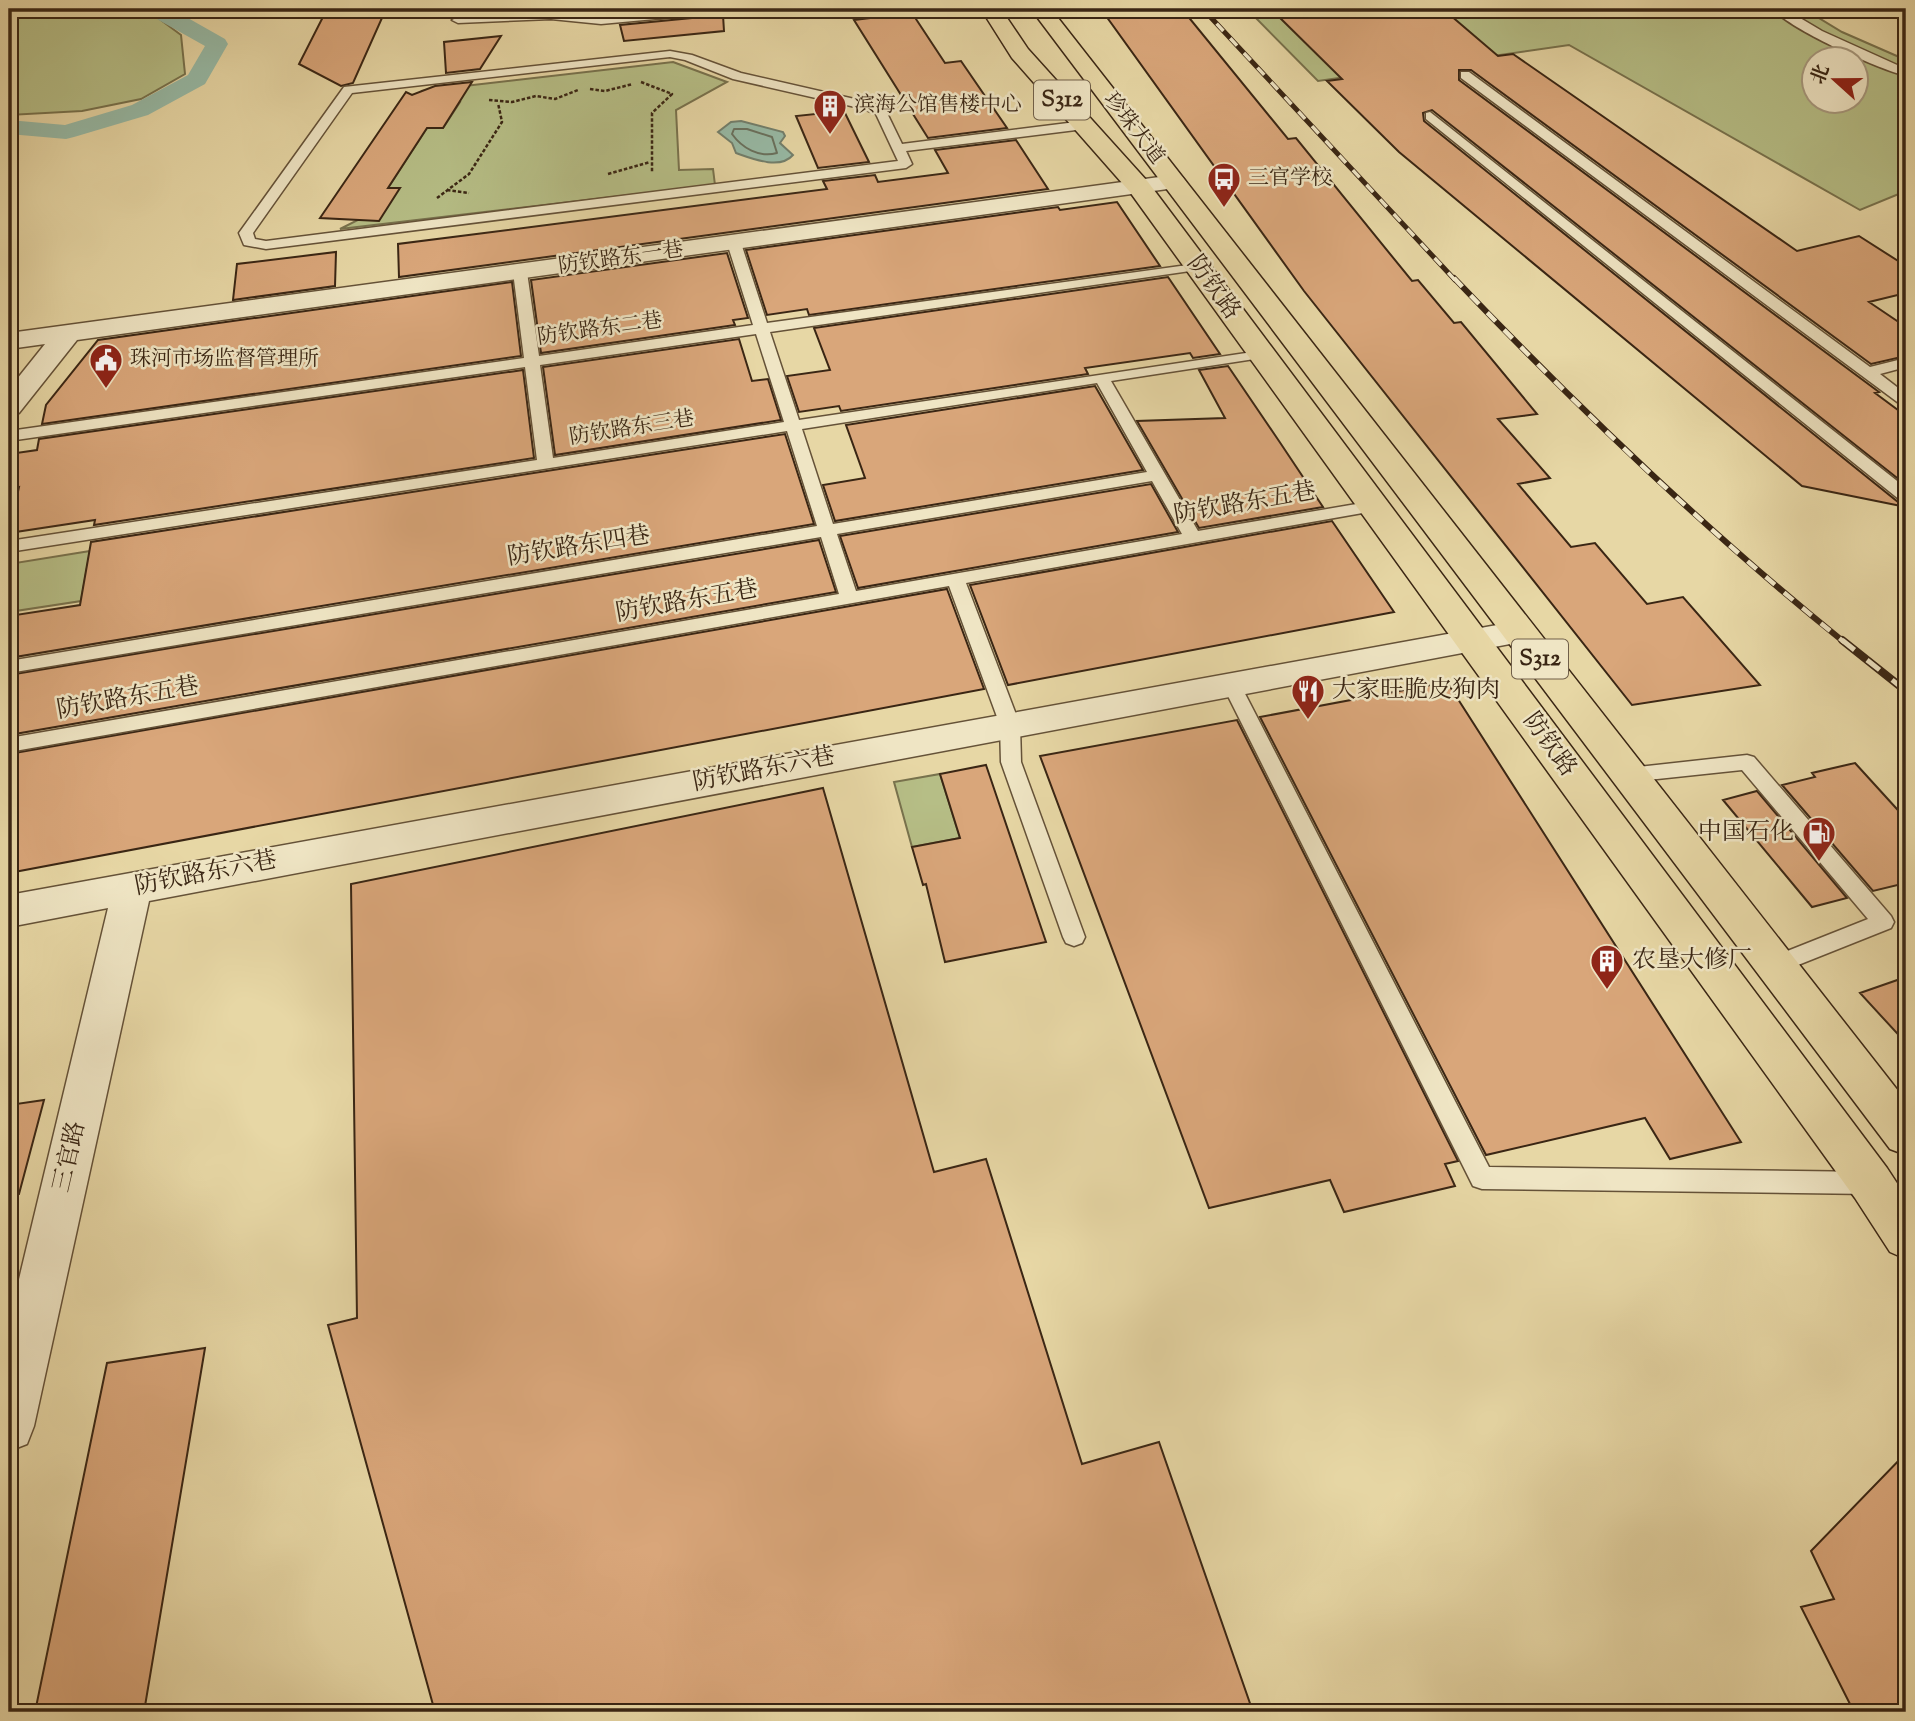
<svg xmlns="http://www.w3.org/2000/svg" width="1915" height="1721" viewBox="0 0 1915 1721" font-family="'Sorts Mill Goudy','Noto Serif SC',serif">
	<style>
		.green { fill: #b6be86; stroke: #78724d; stroke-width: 2; fill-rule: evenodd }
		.water { fill: #97baa6; stroke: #727f6c; stroke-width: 2 }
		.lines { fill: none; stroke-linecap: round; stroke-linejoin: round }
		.shore { stroke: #68705d; stroke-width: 2 }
		.canal { fill: #97baa6; fill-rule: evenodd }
		.building { fill: #d9a67a; stroke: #3a2614; stroke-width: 2 }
		.lane-casing { stroke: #655238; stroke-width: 3 }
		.street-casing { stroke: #655238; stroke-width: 3 }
		.primary-casing { stroke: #3a2614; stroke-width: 3 }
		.path { stroke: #3a2614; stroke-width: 2.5; stroke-dasharray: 3.5 2; stroke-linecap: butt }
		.lane { fill: #efe5c4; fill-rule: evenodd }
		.street { fill: #efe5c4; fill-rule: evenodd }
		.primary { fill: #e7d7a5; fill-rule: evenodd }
		.rail-far2-casing { stroke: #3a2614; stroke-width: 5 }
		.rail-far1-casing { stroke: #3a2614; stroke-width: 6 }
		.rail-casing { stroke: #3a2614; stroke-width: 8 }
		.rail-far2 { stroke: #efe5c4; stroke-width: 3.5; stroke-dasharray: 10; stroke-linecap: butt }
		.rail-far1 { stroke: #efe5c4; stroke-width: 4.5; stroke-dasharray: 12; stroke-linecap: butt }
		.rail { stroke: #efe5c4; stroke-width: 5; stroke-dasharray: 16; stroke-linecap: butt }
		.labels { text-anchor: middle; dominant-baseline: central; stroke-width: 5; stroke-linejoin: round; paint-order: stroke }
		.far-poi-label { font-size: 21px; fill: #3a2614; stroke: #efe5c4; text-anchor: start }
		.far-street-label { font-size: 21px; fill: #3a2614; stroke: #efe5c4 }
		.shield { fill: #efe5c4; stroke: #705f49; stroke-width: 2 }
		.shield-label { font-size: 23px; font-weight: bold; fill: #3a2614 }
		.street-label { font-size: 24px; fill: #3a2614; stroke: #efe5c4 }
		.poi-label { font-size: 24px; fill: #3a2614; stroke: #efe5c4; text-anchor: start }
	</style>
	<rect width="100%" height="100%" fill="#e7d7a5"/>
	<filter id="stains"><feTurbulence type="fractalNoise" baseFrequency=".00286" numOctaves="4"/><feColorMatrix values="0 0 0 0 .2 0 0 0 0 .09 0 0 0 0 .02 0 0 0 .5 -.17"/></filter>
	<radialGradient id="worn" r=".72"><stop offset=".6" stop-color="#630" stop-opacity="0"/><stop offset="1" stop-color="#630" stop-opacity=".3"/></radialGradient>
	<path class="green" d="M9 9H146L181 35 185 74 141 99 82 111 9 115Z
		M1247 9H1804L1842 32 1906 60V191L1860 210 1569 45 1318 81ZM1814 60H1856V102H1814Z
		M673 62 727 82 676 110 679 170 713 169 715 185 340 229 358 220 399 188H388L427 128H443L460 102 421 91Z
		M90 551 81 601 9 612V564Z
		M940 774 960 838 912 847 894 782Z"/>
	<path class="water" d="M741 121 783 132 785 136 780 143 793 155C780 170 753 159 736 153L732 143 718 132 731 122Z"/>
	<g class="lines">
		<path class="shore" d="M734 129H747L772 137 777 153C759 158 742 148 732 134Z"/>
		<path class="canal" d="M152 9H172L225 39 228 44 205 84 148 115 74 137 66 139 9 134V120L65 125 132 105 188 75 205 46 155 18Z"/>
	</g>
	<path class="building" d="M327 9H386L353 83 341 86 299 64Z
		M1101 9H1182L1288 139 1296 138 1412 281 1418 280 1454 323 1461 322 1537 414 1498 419 1550 478 1518 484 1571 547 1595 543 1647 604 1683 597 1760 685 1632 705 1304 291Z
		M1271 9H1443L1498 56 1513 54 1797 251 1859 236 1906 266V293L1869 302 1906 327V356L1871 364 1471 70H1459V80L1879 392 1875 393 1906 416V485L1432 110 1423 113 1424 121 1898 502 1906 503V507L1802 486 1399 152 1327 81 1342 79Z
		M912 13 945 63 961 61 1007 128 928 138 854 20Z
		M723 15 724 31 624 41 620 25Z
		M501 36 480 69 446 73 444 42Z
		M472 82 443 128H427L388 188H400L379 221 320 218 406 92 412 95 435 86Z
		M844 111 869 162 818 168 796 116Z
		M1016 140 1048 189 399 277 398 244 827 189 823 181 875 175 878 182 948 173 935 150Z
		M1117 202 1160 266 809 315 807 309 767 315 746 250 1058 207 1060 210Z
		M336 252 335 286 233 300 237 264Z
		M727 253 748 318 733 320 735 325 541 353 531 280Z
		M1168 277 1220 354 1193 358 1190 353 1085 368 1088 374 841 411 839 406 799 412 787 376 830 370 814 328Z
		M512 282 521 356 42 424 46 405 98 340Z
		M739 339 752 381 768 379 781 420 555 455 543 367Z
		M1228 366 1281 444 1323 507 1199 528 1137 421 1225 418 1199 370Z
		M523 370 534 458 94 525 95 520 9 533 19 487 9 489V454L37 450 39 439Z
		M1095 386 1143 470 835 521 823 485 865 478 846 425Z
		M785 434 814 524 9 658V616L80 605 91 542Z
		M1151 484 1178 532 858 588 840 536Z
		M1332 521 1394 612 1008 685 970 585Z
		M819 540 836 592 9 735V675Z
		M947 589 984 689 9 873V754Z
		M1447 682 1536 821 1741 1142 1670 1159 1645 1118 1486 1155 1260 717Z
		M1237 720 1458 1161 1445 1164 1455 1186 1344 1212 1330 1180 1209 1208 1040 756Z
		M1855 763 1906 819V883L1873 891 1782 785 1815 777 1812 773Z
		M986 765 1046 942 945 962 926 884 923 885 912 847 960 838 940 774Z
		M823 788 934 1172 986 1159 1082 1464 1159 1442 1253 1712H435L328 1325 357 1318 351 884Z
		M1757 791 1847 898 1812 907 1723 800Z
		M1906 977V1043L1860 993Z
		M44 1100 19 1194 9 1193V1105Z
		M205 1348 144 1712H35L107 1363Z
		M1906 1453V1712H1854L1801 1607 1834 1599 1811 1551Z"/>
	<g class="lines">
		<defs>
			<path id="lane" d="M698 9H737L731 12 601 24 551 19 458 23 452 20 458 17 551 13 601 18Z
				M1773 9H1785L1822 31 1906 69V76C1878 69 1791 30 1773 9Z
				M670 51 692 55 741 73 872 103 885 109 902 144 1084 121 1090 125 1084 129 906 151 912 164 906 168 266 249 244 245 239 233 344 87ZM670 57 685 60 733 79 864 109 876 114 898 161 266 241 255 239 253 233 352 93Z
				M1461 72H1469L1870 367 1906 358V367L1880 374 1906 394V406L1900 404 1461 78Z
				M1430 112 1906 488V501L1900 500 1426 119V113Z
				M734 239 741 243 767 323 1202 263 1204 266 1197 270 770 332 799 420 1266 350 1269 353 1261 358 1111 381 1198 531 1374 501 1382 506 1374 511 966 583 1020 725 1021 762 1085 937 1082 943 1074 946 1066 943 1063 937 1001 762 1000 725 949 586 9 752V738L839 594 821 537 9 673V661L817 526 787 431 9 552V541L537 460 525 367 9 441V431L524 358 513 272 520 268 527 272 539 356 753 325 727 243ZM756 334 784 422 553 458 540 365ZM1097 383 1147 472 833 524 802 429ZM1152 481 1182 534 856 591 837 534Z
				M1231 677 1238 679 1240 684 1489 1167 1871 1172 1880 1175 1883 1183 1880 1191 1871 1194 1482 1189 1473 1186 1222 684 1224 679Z
				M1747 755 1754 757 1891 916 1894 922 1891 928 1783 971 1775 974 1767 971 1764 965 1767 959 1868 919 1742 770 1629 782 1622 780 1619 775 1622 770 1629 768Z"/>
			<path id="street" d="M1174 175 1182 177 1186 182 1182 187 77 340 19 413 9 416V389L45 344 9 349V333Z
				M1519 621 1531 624 1536 632 1531 640 149 901 34 1426 27 1444 9 1451V1321L108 908 9 927V895Z"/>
			<path id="primary" d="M981 9H1001L1028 49 1148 182 1887 1168 1906 1197V1259L1890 1252 1855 1198 1130 192 1012 58Z
				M1031 9H1051L1906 1101V1155L1890 1149Z"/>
		</defs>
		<use href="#lane" class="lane-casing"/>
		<use href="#street" class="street-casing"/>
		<use href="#primary" class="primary-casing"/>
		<path class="path" d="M641 82 672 94 652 113V172
			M590 89 605 91 633 84
			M489 100 512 102 536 96 555 99 578 90
			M608 174 650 162
			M447 190 469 193
			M437 198 469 174 502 122 498 103"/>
		<use href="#lane" class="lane"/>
		<use href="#street" class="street"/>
		<use href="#primary" class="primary"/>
		<defs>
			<path id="rail-far2" d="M1203 9 1455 280"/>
			<path id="rail-far1" d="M1454 278C1577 407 1705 530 1844 642"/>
			<path id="rail" d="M1842 640 1906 691"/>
		</defs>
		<use href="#rail-far2" class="rail-far2-casing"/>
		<use href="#rail-far1" class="rail-far1-casing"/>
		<use href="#rail" class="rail-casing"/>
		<use href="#rail-far2" class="rail-far2"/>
		<use href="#rail-far1" class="rail-far1"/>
		<use href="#rail" class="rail"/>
	</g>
	<defs>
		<symbol id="building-pin" viewBox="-11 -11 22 30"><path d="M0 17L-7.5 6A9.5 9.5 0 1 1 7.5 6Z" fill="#8f2418" stroke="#efe5c4"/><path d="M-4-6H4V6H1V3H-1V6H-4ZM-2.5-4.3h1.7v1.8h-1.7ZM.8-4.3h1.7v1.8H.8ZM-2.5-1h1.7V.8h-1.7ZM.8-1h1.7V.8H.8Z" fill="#fff"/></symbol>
		<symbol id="bus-pin" viewBox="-11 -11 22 30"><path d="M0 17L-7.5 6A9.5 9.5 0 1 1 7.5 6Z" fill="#8f2418" stroke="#efe5c4"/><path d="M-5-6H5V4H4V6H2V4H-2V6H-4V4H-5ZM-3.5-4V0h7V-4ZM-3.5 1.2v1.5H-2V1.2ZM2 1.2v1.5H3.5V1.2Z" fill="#fff"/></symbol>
		<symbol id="civic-pin" viewBox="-11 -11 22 30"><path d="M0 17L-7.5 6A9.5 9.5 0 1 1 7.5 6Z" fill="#8f2418" stroke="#efe5c4"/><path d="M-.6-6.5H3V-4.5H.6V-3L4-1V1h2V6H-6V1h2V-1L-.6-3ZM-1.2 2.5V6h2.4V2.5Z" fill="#fff"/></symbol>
		<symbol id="restaurant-pin" viewBox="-11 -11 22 30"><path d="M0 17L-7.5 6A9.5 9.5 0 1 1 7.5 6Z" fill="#8f2418" stroke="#efe5c4"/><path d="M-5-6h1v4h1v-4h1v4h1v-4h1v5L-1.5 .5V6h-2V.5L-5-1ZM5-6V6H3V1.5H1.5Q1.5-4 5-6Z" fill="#fff"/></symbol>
		<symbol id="fuel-pin" viewBox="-11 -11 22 30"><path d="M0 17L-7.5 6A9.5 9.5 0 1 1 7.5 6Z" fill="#8f2418" stroke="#efe5c4"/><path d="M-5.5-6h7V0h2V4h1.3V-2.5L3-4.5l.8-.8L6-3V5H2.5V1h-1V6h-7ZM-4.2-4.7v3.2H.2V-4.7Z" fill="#fff"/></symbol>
	</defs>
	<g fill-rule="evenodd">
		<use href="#building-pin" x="811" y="87" width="38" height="52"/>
		<use href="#bus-pin" x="1205" y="160" width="38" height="52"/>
		<use href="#civic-pin" x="87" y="341" width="38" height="52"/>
		<use href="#restaurant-pin" x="1289" y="672" width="38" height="52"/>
		<use href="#fuel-pin" x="1800" y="814" width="38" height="52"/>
		<use href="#building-pin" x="1588" y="942" width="38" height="52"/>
	</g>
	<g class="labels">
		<g class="far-poi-label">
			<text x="854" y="106">滨海公馆售楼中心</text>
			<text x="1248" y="179">三官学校</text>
			<text x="130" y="360">珠河市场监督管理所</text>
		</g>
		<g class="far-street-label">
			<text transform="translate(1133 129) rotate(52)">珍珠大道</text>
			<text transform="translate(621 259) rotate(-8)">防钦路东一巷</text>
			<text transform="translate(600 330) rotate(-8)">防钦路东二巷</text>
			<text transform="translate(632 429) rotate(-9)">防钦路东三巷</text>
		</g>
		<g class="shield">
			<rect x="1034" y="80.5" width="56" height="39" rx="5"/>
			<rect x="1512" y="639.5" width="56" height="39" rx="5"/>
		</g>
		<g class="shield-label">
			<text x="1062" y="100">S312</text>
			<text x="1540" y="659">S312</text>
		</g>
		<g class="street-label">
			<text transform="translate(1213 288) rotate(54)">防钦路</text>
			<text transform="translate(1245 504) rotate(-10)">防钦路东五巷</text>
			<text transform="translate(579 547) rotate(-9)">防钦路东四巷</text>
			<text transform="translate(687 602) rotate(-10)">防钦路东五巷</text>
			<text transform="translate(128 699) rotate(-10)">防钦路东五巷</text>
			<text transform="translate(1549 745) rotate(54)">防钦路</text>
			<text transform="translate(764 770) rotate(-11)">防钦路东六巷</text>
			<text transform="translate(206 874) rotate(-11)">防钦路东六巷</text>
			<text transform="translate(70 1157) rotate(-77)">三官路</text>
		</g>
		<g class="poi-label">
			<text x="1332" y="691">大家旺脆皮狗肉</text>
			<text x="1794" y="833" text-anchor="end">中国石化</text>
			<text x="1632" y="961">农垦大修厂</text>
		</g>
	</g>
	<rect width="1915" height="1721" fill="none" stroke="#e7d7a5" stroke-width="35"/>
	<rect x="10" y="10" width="1894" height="1700" fill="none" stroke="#3a2614" stroke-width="3.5"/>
	<rect x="18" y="18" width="1880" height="1686" fill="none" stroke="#3a2614" stroke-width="2"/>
	<g transform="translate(1835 80) rotate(291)"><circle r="33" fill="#efe5c4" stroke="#a7997e" stroke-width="2"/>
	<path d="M0-5L12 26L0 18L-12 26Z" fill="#8f2418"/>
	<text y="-10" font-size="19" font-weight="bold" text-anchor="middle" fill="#3a2614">北</text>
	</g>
	<rect width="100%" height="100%" filter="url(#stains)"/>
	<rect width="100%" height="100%" fill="url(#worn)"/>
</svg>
